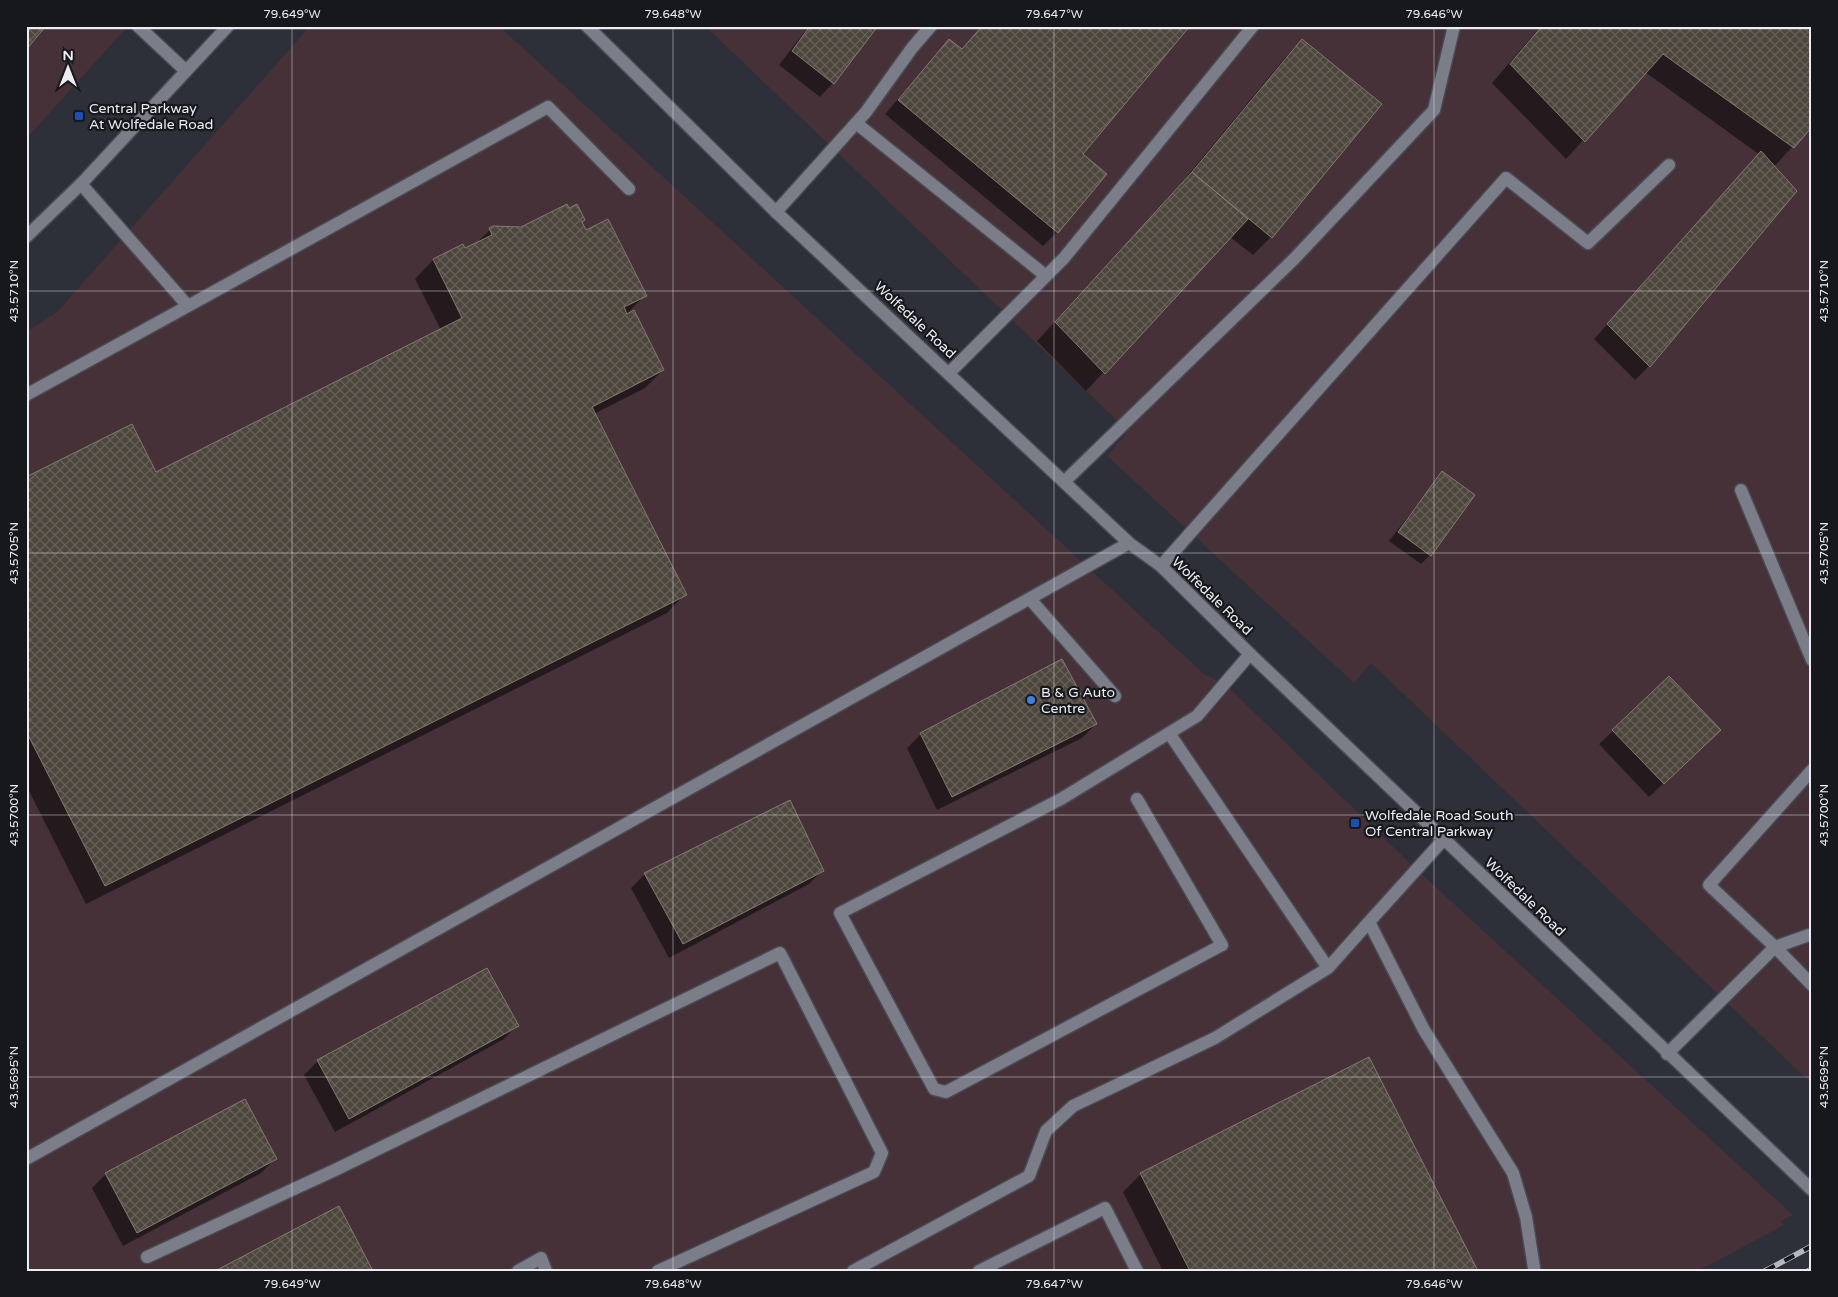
<svg xmlns="http://www.w3.org/2000/svg" width="1838" height="1297" viewBox="0 0 1838 1297" font-family="'Varela Round',sans-serif">
	<style>
		.industrial { fill: #453137 }
		.shadow { fill: #0007 }
		.building { fill: url(#building-cross-hatch); stroke: #837b71 }
		.lines { fill: none; stroke-linecap: round; stroke-linejoin: round }
		.service-casing { stroke: #494a53; stroke-width: 15 }
		.tertiary-casing { stroke: #494a53; stroke-width: 15 }
		.service { stroke: #7b7d89; stroke-width: 12 }
		.tertiary { stroke: #7b7d89; stroke-width: 12 }
		.rail-casing { stroke: #b5b7be; stroke-width: 5.5 }
		.rail { stroke: #17181c; stroke-width: 4; stroke-dasharray: 11; stroke-linecap: butt }
		.ticks { fill: none; stroke: #ebedf3; stroke-width: 1; stroke-opacity: 0.45 }
		.transit-dot { fill: #1a4fb4; stroke: #17181c; stroke-width: 2 }
		.shop-dot { fill: #3f7fe0; stroke: #17181c; stroke-width: 2 }
		.labels { text-anchor: middle; dominant-baseline: central; stroke-width: 4.5; stroke-linejoin: round; paint-order: stroke }
		.poi-label { font-size: 14px; fill: #ebedf3; stroke: #17181c; text-anchor: start }
		.street-label { font-size: 14px; fill: #ebedf3; stroke: #17181c }
		.neatline { fill: none; stroke: #ebedf3; stroke-width: 2 }
		.ticks-label { font-size: 12px; text-anchor: middle; fill: #ebedf3 }
	</style>
	<defs>
		<pattern id="building-cross-hatch" width="8" height="8" patternUnits="userSpaceOnUse" patternTransform="scale(1.25)"><rect width="8" height="8" fill="#4d463d"/><path d="M0 0l8 8M0 8l8-8" fill="none" stroke="#67615a"/></pattern>
	</defs>
	<rect width="100%" height="100%" fill="#2d2f39"/>
	<path class="industrial" d="M26 26H128L26 139Z
		M310 26H499L1204 674 1226 685 1415 868 1793 1215 1781 1221 1784 1225 1698 1271H26V332L57 312Z
		M705 26H1812V1084L1371 663 1354 683 1107 456 1128 431Z"/>
	<path class="shadow" d="M809 26H877L833 83 820 97 779 65Z
		M981 26H1188L1081 154 1057 232 1043 246 885 114 949 41 961 50Z
		M1541 26H1800L1812 125 1774 167 1649 366 1635 380 1594 339 1760 155 1645 72 1566 159 1492 83Z
		M1302 41 1271 237 1253 255 1230 237 1086 391 1037 341 1174 192 1284 59Z
		M581 223 585 231 645 295 625 316 663 370 645 388 594 414 685 594 667 613 86 904 26 785V479L155 473 441 330 415 279 433 260 462 246 464 250 474 245 490 230Z
		M1442 473 1430 555 1421 564 1389 541Z
		M1096 724 1082 738 937 810 907 748 921 734Z
		M1613 731 1705 744 1649 797 1599 744Z
		M789 802 823 870 809 884 669 958 631 888 645 874Z
		M517 1025 504 1039 335 1132 304 1075 318 1061Z
		M275 1159 261 1173 123 1246 92 1188 106 1174Z
		M1141 1174 1477 1271H1163L1123 1192Z"/>
	<path class="building" d="M26 26H46L26 50Z
		M810 26H878L834 84 792 51Z
		M982 26H1190L1083 154 1107 174 1058 233 898 100 949 39 962 49Z
		M1542 26H1802L1812 35V127L1794 148 1663 54 1585 142 1510 64Z
		M1302 39 1382 104 1272 238 1192 172Z
		M1761 151 1797 191 1650 367 1607 324Z
		M1192 172 1248 219 1105 374 1055 322Z
		M567 204 569 208 577 204 585 220 582 222 586 230 608 219 647 296 624 307 627 314 634 310 664 370 592 407 687 595 105 886 26 731V477L132 424 156 472 462 318 433 259 463 244 465 248 492 235 489 228 493 226 521 227Z
		M1442 471 1475 495 1431 556 1398 532Z
		M1062 659 1097 724 952 797 920 733Z
		M1669 676 1721 730 1664 784 1612 730Z
		M790 800 824 871 683 944 644 873Z
		M487 968 519 1026 349 1119 317 1060Z
		M1369 1057 1478 1271H1190L1140 1173Z
		M245 1099 277 1159 137 1233 105 1173Z
		M339 1206 373 1271H215Z"/>
	<g class="lines">
		<defs>
			<path id="service" d="M138 26 186 71
				M856 123 1046 276
				M81 184 188 306 548 107 629 189
				M776 212 866 112 912 48 931 26
				M949 373 1064 258 1253 26
				M26 395 188 306
				M1065 481 1294 259 1434 110 1454 26
				M1741 490 1812 660
				M1161 566 1506 178 1588 243 1669 165
				M1030 599 1115 696
				M1169 733 1328 968
				M1137 799 1222 945 946 1092 934 1089 840 913 1061 799 1197 716 1250 654
				M1444 839 1369 922 1424 1030 1513 1173 1526 1217 1534 1268
				M1812 934 1775 947 1812 985
				M1667 1054 1775 947 1709 885 1812 770
				M26 1159 1129 543
				M147 1257 335 1170 780 953 882 1153 874 1172 658 1271
				M518 1271 541 1258 546 1271
				M853 1271 1029 1176 1046 1131 1073 1106 1215 1038 1328 968 1369 922
				M979 1271 1105 1208 1137 1271"/>
			<path id="tertiary" d="M587 26 776 212 1129 543 1161 566 1250 654 1812 1190
				M26 237 81 184 228 26"/>
		</defs>
		<use href="#service" class="service-casing"/>
		<use href="#tertiary" class="tertiary-casing"/>
		<use href="#service" class="service"/>
		<use href="#tertiary" class="tertiary"/>
		<defs>
			<path id="rail" d="M1765 1271 1812 1246
				M1808 1271 1812 1269"/>
		</defs>
		<use href="#rail" class="rail-casing"/>
		<use href="#rail" class="rail"/>
	</g>
	<path class="ticks" d="M292 26V1271M673 26V1271M1054 26V1271M1434 26V1271M26 29H1812M26 291H1812M26 553H1812M26 815H1812M26 1077H1812"/>
	<g class="transit-dot">
		<rect x="74" y="111" width="10" height="10" rx="2.5"/>
		<rect x="1350" y="818" width="10" height="10" rx="2.5"/>
	</g>
	<circle class="shop-dot" cx="1031" cy="700" r="5"/>
	<g class="labels">
		<g class="poi-label">
			<text x="89" y="108">Central Parkway<tspan x="89" dy="16">At Wolfedale Road</tspan></text>
			<text x="1041" y="692">B &amp; G Auto<tspan x="1041" dy="16">Centre</tspan></text>
			<text x="1365" y="815">Wolfedale Road South<tspan x="1365" dy="16">Of Central Parkway</tspan></text>
		</g>
		<g class="street-label">
			<text transform="translate(915 320) rotate(43)">Wolfedale Road</text>
			<text transform="translate(1212 596) rotate(44)">Wolfedale Road</text>
			<text transform="translate(1525 897) rotate(44)">Wolfedale Road</text>
		</g>
	</g>
	<rect width="1838" height="1297" fill="none" stroke="#17181c" stroke-width="55"/>
	<g transform="translate(68 68)" stroke="#17181c" stroke-width="4" paint-order="stroke">
	<path d="M0-4L9 19L0 12L-9 19Z" fill="#ebedf3"/>
	<text y="-8" font-size="14" font-weight="bold" text-anchor="middle" fill="#ebedf3">N</text>
	</g>
	<rect x="28" y="28" width="1782" height="1242" class="neatline"/>
	<g class="ticks-label">
		<text x="292" y="18">79.649°W</text>
		<text x="673" y="18">79.648°W</text>
		<text x="1054" y="18">79.647°W</text>
		<text x="1434" y="18">79.646°W</text>
		<text transform="translate(14 291) rotate(-90)" y="4">43.5710°N</text>
		<text transform="translate(1824 291) rotate(-90)" y="4">43.5710°N</text>
		<text transform="translate(14 553) rotate(-90)" y="4">43.5705°N</text>
		<text transform="translate(1824 553) rotate(-90)" y="4">43.5705°N</text>
		<text transform="translate(14 815) rotate(-90)" y="4">43.5700°N</text>
		<text transform="translate(1824 815) rotate(-90)" y="4">43.5700°N</text>
		<text transform="translate(14 1077) rotate(-90)" y="4">43.5695°N</text>
		<text transform="translate(1824 1077) rotate(-90)" y="4">43.5695°N</text>
		<text x="292" y="1288">79.649°W</text>
		<text x="673" y="1288">79.648°W</text>
		<text x="1054" y="1288">79.647°W</text>
		<text x="1434" y="1288">79.646°W</text>
	</g>
</svg>
